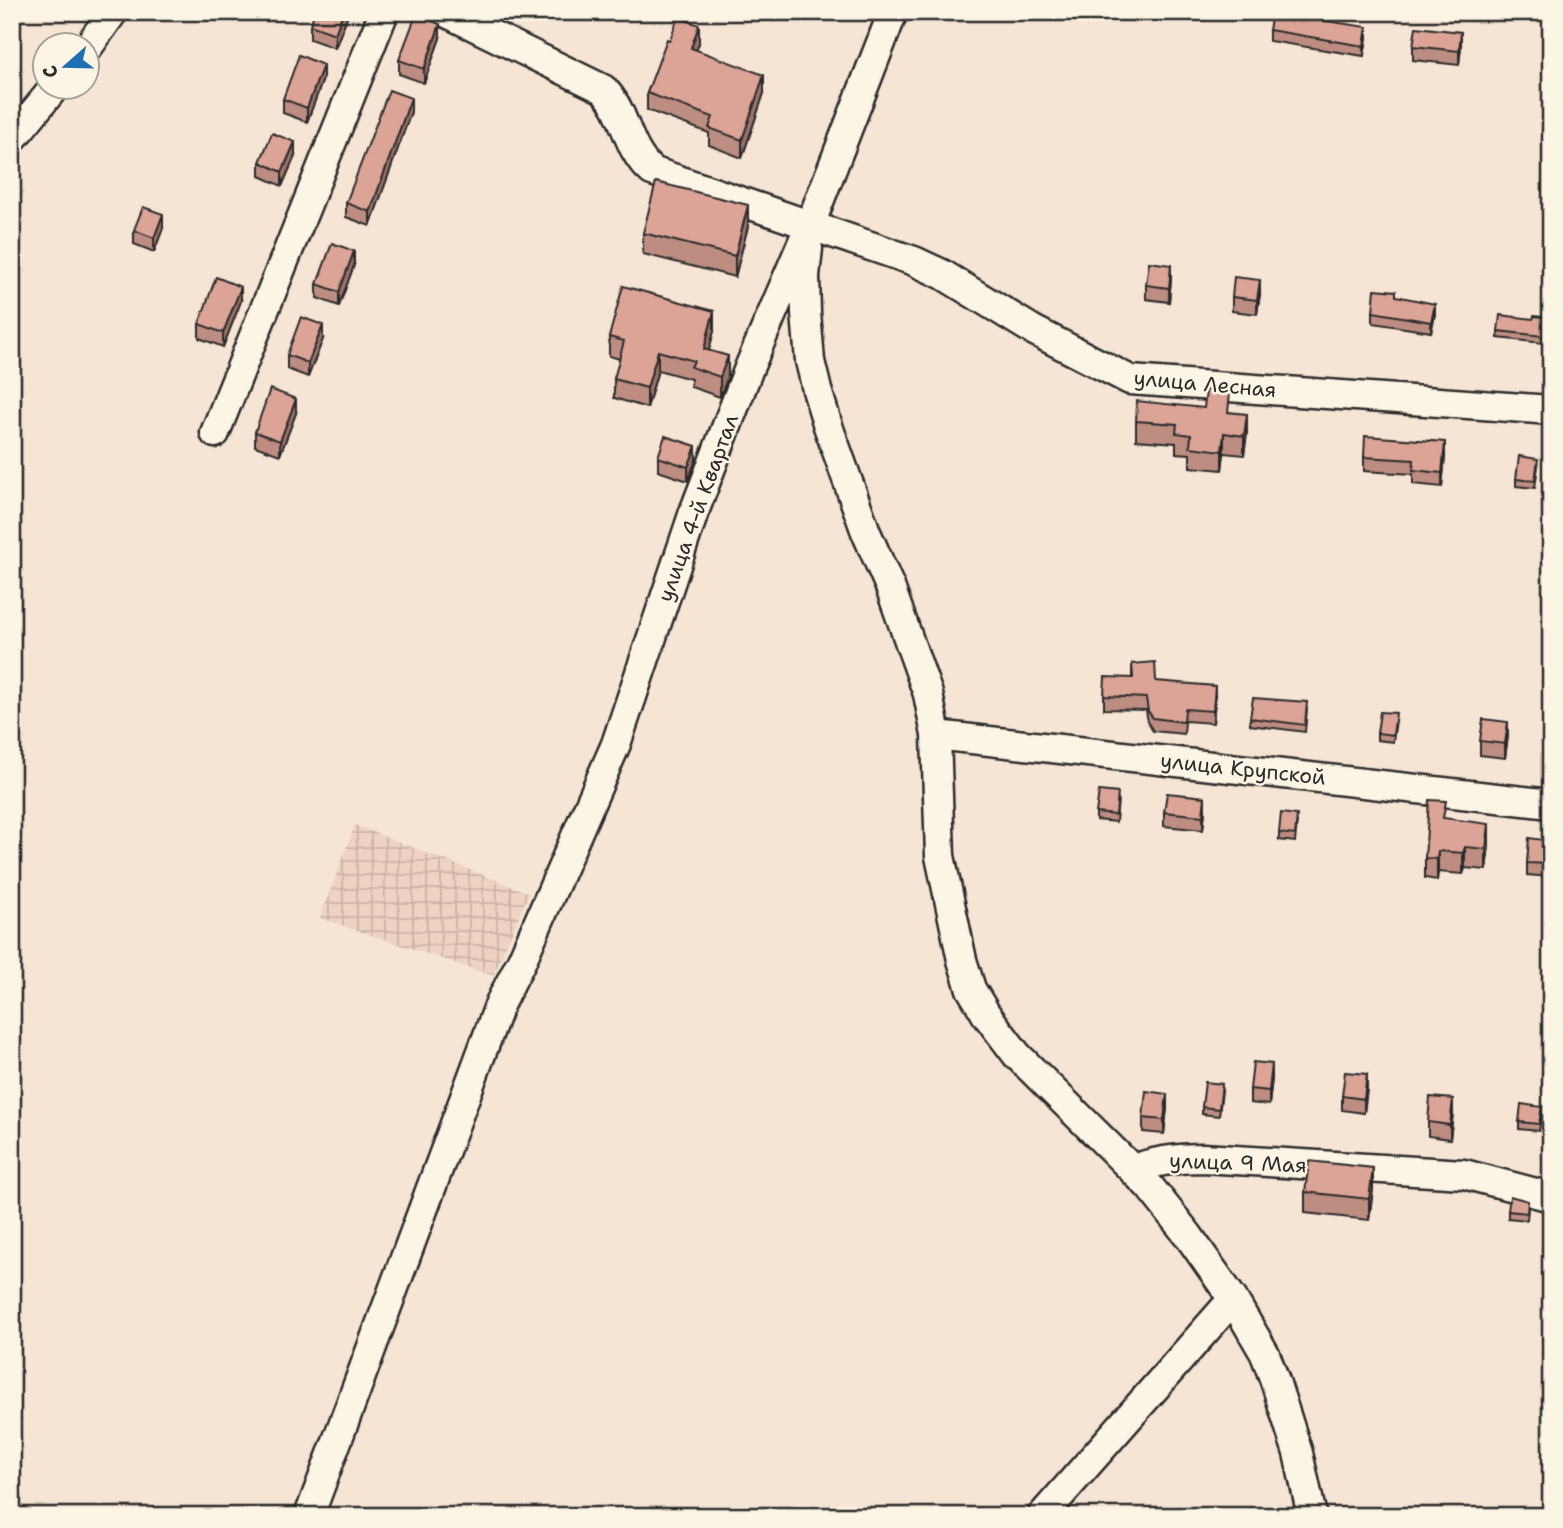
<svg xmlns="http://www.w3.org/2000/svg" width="1563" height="1528" viewBox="0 0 1563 1528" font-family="'Shantell Sans',sans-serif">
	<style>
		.industrial { fill: url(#industrial-grid) }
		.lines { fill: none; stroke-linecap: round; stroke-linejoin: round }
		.minor-casing { stroke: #2b2b2b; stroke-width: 33 }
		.minor { stroke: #fcf5e5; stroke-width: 28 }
		.wall { fill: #bd8d82; stroke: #2b2b2b; stroke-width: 2 }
		.shaded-wall { fill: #9a736a; stroke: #2b2b2b; stroke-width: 2 }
		.building { fill: #dca497; stroke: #2b2b2b; stroke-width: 2 }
		.labels { text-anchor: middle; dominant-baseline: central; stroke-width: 5; stroke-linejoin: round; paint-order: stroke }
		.street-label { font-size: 21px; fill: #2b2b2b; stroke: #fcf5e5 }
	</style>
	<defs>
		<pattern id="industrial-grid" width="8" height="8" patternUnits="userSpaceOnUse" patternTransform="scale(1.75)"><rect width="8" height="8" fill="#eed2c2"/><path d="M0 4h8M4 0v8" fill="none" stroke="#ccb4a7"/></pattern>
	</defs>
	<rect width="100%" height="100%" fill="#f6e5d5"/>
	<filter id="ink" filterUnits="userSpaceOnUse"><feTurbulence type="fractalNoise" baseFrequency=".0143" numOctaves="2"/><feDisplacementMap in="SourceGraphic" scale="14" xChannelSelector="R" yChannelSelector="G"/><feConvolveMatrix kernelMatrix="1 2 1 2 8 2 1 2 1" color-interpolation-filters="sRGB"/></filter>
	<g filter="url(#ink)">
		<path class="industrial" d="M355 825 529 893 493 976 320 918Z"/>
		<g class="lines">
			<defs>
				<path id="minor" d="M445 12 603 89C627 112 625 148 652 171L914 261 942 274 1033 330 1130 380 1551 410
					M88 47 113 12
					M12 139 54 88
					M808 248 805 276 806 313 810 361 817 390 828 426 866 532 890 587 928 694 936 735 940 856 962 960 971 989 986 1014 1017 1055 1149 1186 1188 1235 1233 1299 1265 1354 1275 1381 1298 1453 1312 1516
					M215 433 384 12
					M936 735 1551 804
					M1134 1169C1157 1160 1179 1158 1203 1158L1464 1174 1551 1197
					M309 1516 500 1003 522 960 616 744 694 512 749 368 810 225 893 12
					M1042 1516 1233 1299"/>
			</defs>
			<use href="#minor" class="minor-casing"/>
			<use href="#minor" class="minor"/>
		</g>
		<path class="wall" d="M349 12 335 48 310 39V25Z
			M1269 30 1367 37 1364 56 1269 41Z
			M440 38 424 83 399 74V60Z
			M670 40 699 43 696 50 764 93 742 158 709 145V133L647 110V93Z
			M1413 46H1461L1459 65 1413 60Z
			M323 79 307 122 283 113V99Z
			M411 112 370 226 346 217V203Z
			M295 156 282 186 260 176V162Z
			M748 226 735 277 643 254V233Z
			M163 228 154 252 134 244V230Z
			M354 265 339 306 317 298V284Z
			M1171 279 1169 302 1146 299V285Z
			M1260 294 1257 314 1232 311V297Z
			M1396 296 1435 314 1431 332 1373 323V312Z
			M241 301 223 347 199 338V324Z
			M1551 318V344L1498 338V331L1533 319Z
			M714 331 709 350 728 376 720 397 691 387V379L658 370 647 408 614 398V379L620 359 609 356V337Z
			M323 339 308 377 287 369V355Z
			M1230 412 1247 433 1244 455 1224 453 1222 470 1190 467V454L1176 453V443L1136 440V421Z
			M296 413 280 455 255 446V432Z
			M1445 456 1442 487 1413 484V474L1364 471V457Z
			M658 457 696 460 688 481 658 471Z
			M1538 466 1535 488 1516 486V479Z
			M1132 664 1156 681 1215 699 1213 723 1185 721 1184 734 1153 731 1148 723 1146 710 1104 709V696L1132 678Z
			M1307 709 1305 732 1250 725V718Z
			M1396 720 1393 742 1377 740V733Z
			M1508 736 1505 758 1480 755V741Z
			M1118 800 1116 822 1096 820V813Z
			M1205 811 1203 830 1164 826V812Z
			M1446 819 1489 845 1486 870 1465 868 1463 874 1438 872 1437 880 1425 878V858Z
			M1297 822 1295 842 1279 840V833Z
			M1551 841V877L1527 875V863Z
			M1272 1078 1269 1105 1250 1103V1089Z
			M1367 1088 1364 1113 1342 1110V1096Z
			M1222 1091 1219 1116 1202 1114V1107Z
			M1167 1108 1164 1134 1143 1132V1118Z
			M1453 1113 1450 1139 1428 1136V1122Z
			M1542 1114 1539 1131 1519 1129V1122Z
			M1373 1189 1369 1220 1305 1213V1192Z
			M1528 1208 1527 1220 1508 1218V1211Z
			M1551 1211V1236H1549Z"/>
		<path class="shaded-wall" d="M343 12H349L335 48V34Z
			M440 24V38L424 83V69Z
			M699 25V43L691 66V48Z
			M1367 27V37L1364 56V46Z
			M1461 32V46L1459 65V51Z
			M323 65V79L307 122V108Z
			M764 75V93L742 158V140Z
			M411 98V112L370 226V212Z
			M295 142V156L282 186V172Z
			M748 205V226L735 277V256Z
			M163 214V228L154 252V238Z
			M354 251V265L339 306V292Z
			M1171 265V279L1169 302V288Z
			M1260 280V294L1257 314V300Z
			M241 287V301L223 347V333Z
			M1435 304V314L1431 332V322Z
			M714 311V331L704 368V349Z
			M323 325V339L308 377V363Z
			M658 351V370L647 408V388Z
			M728 356V376L720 397V377Z
			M296 399V413L280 455V441Z
			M1247 414V433L1244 455V436Z
			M1224 433V453L1222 470V451Z
			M1445 442V456L1442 487V473Z
			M696 446V460L688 481V467Z
			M1215 686V699L1213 723V711Z
			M1508 722V736L1505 758V744Z
			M1205 797V811L1203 830V816Z
			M1489 824V845L1486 870V849Z
			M1465 847V868L1463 874V853Z
			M1438 851V872L1437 880V859Z
			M1272 1064V1078L1269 1105V1091Z
			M1367 1074V1088L1364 1113V1099Z
			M1167 1094V1108L1164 1134V1120Z
			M1453 1099V1113L1450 1139V1125Z
			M1373 1168V1189L1369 1220V1199Z"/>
		<path class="building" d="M315 12H343L335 34 310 25Z
			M1272 13 1367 27 1364 46 1269 30Z
			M416 15 440 24 424 69 399 60Z
			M678 17 699 25 691 48 764 75 742 140 709 128 713 117 647 93 667 39 670 40Z
			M1416 27 1461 32 1459 51 1413 46Z
			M299 55 323 65 307 108 283 99Z
			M389 90 411 98 370 212 346 203Z
			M272 133 295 142 282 172 260 162Z
			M656 182 748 205 735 256 643 233Z
			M143 207 163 214 154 238 134 230Z
			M332 243 354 251 339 292 317 284Z
			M1149 262 1171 265 1169 288 1146 285Z
			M216 277 241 287 223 333 199 324Z
			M1234 277 1260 280 1257 300 1232 297Z
			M623 286 714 311 704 349 728 356 720 377 691 367 694 361 658 351 647 388 614 379 624 341 609 337Z
			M1375 289 1396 291V296L1435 304 1431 322 1373 312Z
			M1500 315 1533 319 1534 316 1551 318V337L1498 331Z
			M301 317 323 325 308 363 287 355Z
			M270 389 296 399 280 441 255 432Z
			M1206 390 1230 393 1228 412 1247 414 1244 436 1224 433 1222 451 1190 447 1191 435 1176 433 1177 424 1136 421 1137 401 1204 408Z
			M665 436 696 446 688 467 658 457Z
			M1365 436 1445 442 1442 473 1413 470 1414 460 1364 457Z
			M1519 456 1538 459 1535 481 1516 479Z
			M1155 662 1156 681 1215 686 1213 711 1185 709 1184 722 1153 718 1148 711 1146 698 1104 696 1105 677 1133 678 1132 664Z
			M1253 698 1307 702 1305 725 1250 718Z
			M1380 712 1396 713 1393 735 1377 733Z
			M1483 719 1508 722 1505 744 1480 741Z
			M1099 791 1118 793 1116 815 1096 813Z
			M1167 793 1205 797 1203 816 1164 812Z
			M1429 800 1446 801 1443 818 1489 824 1486 849 1465 847 1463 853 1438 851 1437 859 1425 858Z
			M1281 813 1297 815 1295 835 1279 833Z
			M1529 838 1551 841V864L1527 863Z
			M1253 1062 1272 1064 1269 1091 1250 1089Z
			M1345 1072 1367 1074 1364 1099 1342 1096Z
			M1205 1082 1222 1084 1219 1109 1202 1107Z
			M1146 1091 1167 1094 1164 1120 1143 1118Z
			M1430 1097 1453 1099 1450 1125 1428 1122Z
			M1521 1104 1542 1107 1539 1124 1519 1122Z
			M1309 1161 1373 1168 1369 1199 1305 1192Z
			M1510 1196 1528 1201 1527 1213 1508 1211Z"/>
	</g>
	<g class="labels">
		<g class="street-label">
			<text transform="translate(1205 384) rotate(5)">улица Лесная</text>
			<text transform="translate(698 508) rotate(-70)">улица 4-й Квартал</text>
			<text transform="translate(1243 769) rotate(6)">улица Крупской</text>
			<text transform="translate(1238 1163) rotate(2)">улица 9 Мая</text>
		</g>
	</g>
	<rect width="1563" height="1528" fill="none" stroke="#fcf5e5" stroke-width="42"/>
	<rect x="21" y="21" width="1521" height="1486" fill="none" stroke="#2b2b2b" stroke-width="2.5" filter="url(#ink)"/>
	<g transform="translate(66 66) rotate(250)"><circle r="33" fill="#fcf5e5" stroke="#a8a49b" stroke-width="2"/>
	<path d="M0-5L12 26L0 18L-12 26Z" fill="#1f6fb2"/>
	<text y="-10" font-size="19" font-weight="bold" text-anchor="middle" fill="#2b2b2b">С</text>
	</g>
</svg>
